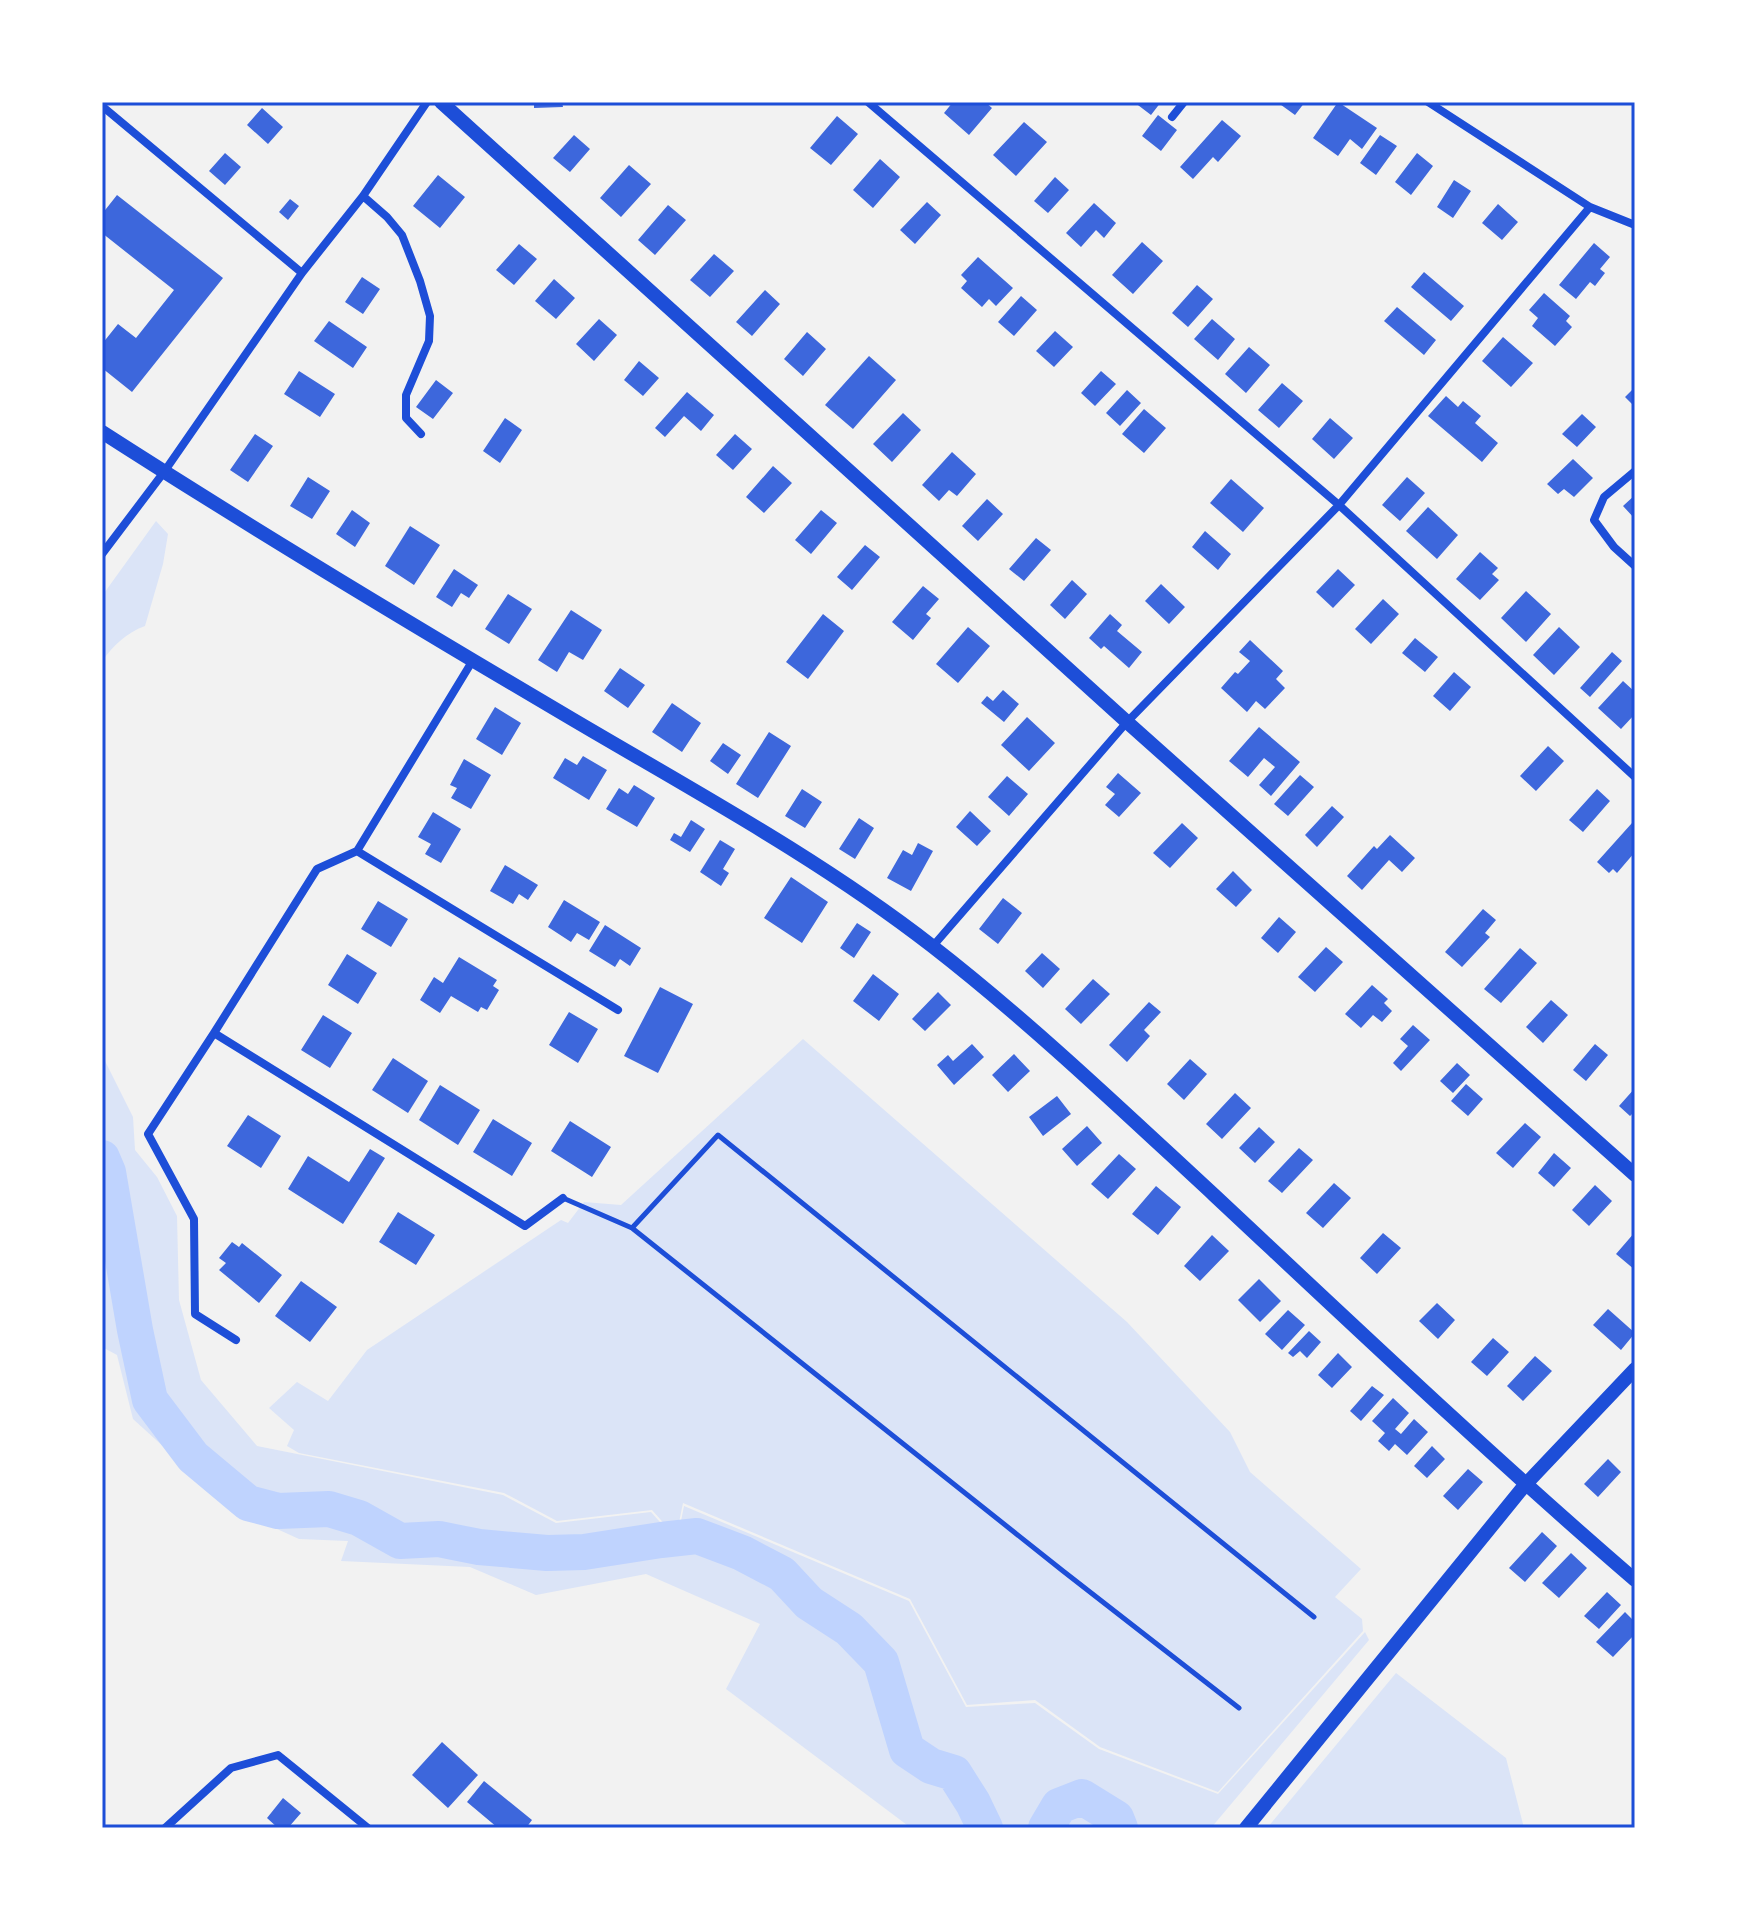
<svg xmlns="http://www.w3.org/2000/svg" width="1737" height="1930" viewBox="0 0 1737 1930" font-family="Arial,sans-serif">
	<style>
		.green { fill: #dbe4f7 }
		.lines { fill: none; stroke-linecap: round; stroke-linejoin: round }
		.river { stroke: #bfd3fe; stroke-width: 36 }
		.building { fill: #3d67dc }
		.service { stroke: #1d4ed8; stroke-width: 5 }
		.minor { stroke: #1d4ed8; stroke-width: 8 }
		.primary { stroke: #1d4ed8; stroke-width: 14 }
		.neatline { fill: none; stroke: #1d4ed8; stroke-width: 3 }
	</style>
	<rect width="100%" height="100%" fill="#f2f2f2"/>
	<path class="green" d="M156 521 168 534 163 564 145 626C126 633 114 645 102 661V596Z
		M803 1039 1127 1322 1230 1432 1250 1472 1361 1569 1335 1597 1362 1619 1363 1631 1218 1792 1100 1747 1035 1700 967 1705 910 1599 683 1503 676 1537 652 1510 557 1521 504 1493 299 1453 287 1446 294 1430 269 1408 297 1382 328 1401 367 1350 561 1220 568 1223 584 1202 621 1205Z
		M102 1055 133 1117 135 1150 157 1177 177 1216 179 1300 201 1380 257 1446 503 1495 556 1523 651 1512 677 1541 684 1506 909 1601 966 1707 1035 1703 1099 1749 1218 1794 1365 1632 1369 1640 1211 1828H911L726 1689 760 1624 646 1574 536 1595 470 1567 341 1561 348 1541 299 1539 231 1508 133 1419 117 1355 102 1347Z
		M1396 1673 1506 1758 1524 1828H1267Z"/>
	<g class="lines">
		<path class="river" d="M102 1158 108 1172 135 1330 150 1400 193 1457 248 1503 278 1511 329 1509 359 1518 400 1541 439 1539 479 1547 547 1553 584 1552 661 1540 697 1536 742 1553 782 1574 809 1603 849 1629 881 1662 907 1750 931 1766 954 1773 973 1803 985 1828
			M1046 1828 1059 1806 1082 1797 1116 1818 1120 1828"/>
	</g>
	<path class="building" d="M534 102H562L563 107 534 108Z
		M953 102H985L992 108 969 135 944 113Z
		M1134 102H1161L1151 115Z
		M1277 102H1305L1295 115Z
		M1338 102 1377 128 1362 149 1350 139 1338 156 1313 138Z
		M262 108 283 127 268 144 247 125Z
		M1158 115 1177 130 1161 151 1142 136Z
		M837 116 858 134 831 165 810 148Z
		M1222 120 1241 136 1218 162 1213 157 1193 179 1180 167Z
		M1024 122 1047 142 1016 176 993 155Z
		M574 135 590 149 570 172 553 158Z
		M1380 135 1397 146 1376 175 1360 163Z
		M225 153 241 167 225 185 209 171Z
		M1417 153 1433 166 1411 195 1395 182Z
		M880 159 900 177 873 208 853 190Z
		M629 165 651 184 621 217 600 198Z
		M438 175 465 197 440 228 413 206Z
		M1055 177 1069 190 1048 213 1034 201Z
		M1454 180 1471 191 1453 218 1437 207Z
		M117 195 223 278 132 392 102 368V344L118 324 136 338 174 290 102 233V214Z
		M290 199 299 206 288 220 279 212Z
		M927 202 941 215 915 244 900 230Z
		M1094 203 1116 223 1104 238 1096 230 1081 247 1066 233Z
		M1498 204 1518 222 1502 240 1482 223Z
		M668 205 686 220 655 255 638 240Z
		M1142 242 1163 261 1133 294 1112 275Z
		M1594 243 1610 257 1600 269 1605 273 1595 286 1590 282 1576 299 1559 285Z
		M519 244 537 259 514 285 496 270Z
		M714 254 734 271 710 297 690 280Z
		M978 257 1013 288 996 306 989 299 982 307 961 288 967 281 961 275Z
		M1424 272 1464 306 1451 321 1411 287Z
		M362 277 380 289 363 314 345 302Z
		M554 279 575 298 556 319 535 301Z
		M1197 285 1213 299 1188 327 1172 313Z
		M765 290 780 304 752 336 736 322Z
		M1544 293 1570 316 1566 321 1572 327 1555 346 1532 326 1538 318 1529 310Z
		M1021 296 1037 310 1014 336 998 322Z
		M1397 307 1436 340 1424 355 1384 321Z
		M599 319 617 335 594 361 576 344Z
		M1212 319 1235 339 1218 360 1194 339Z
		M329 321 367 347 353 368 314 341Z
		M1055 331 1073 347 1054 367 1036 351Z
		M807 332 826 349 803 376 784 359Z
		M1503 337 1533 363 1511 387 1482 361Z
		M1249 347 1270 365 1246 393 1225 374Z
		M869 356 896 380 853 429 825 405Z
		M639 361 659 378 643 396 624 380Z
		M299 371 335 394 320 417 284 394Z
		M1101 371 1116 384 1095 406 1081 393Z
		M436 380 453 393 433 419 416 407Z
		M1282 383 1303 401 1279 428 1258 410Z
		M1635 387V407L1625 397Z
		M1127 390 1141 403 1120 426 1106 413Z
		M687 392 714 415 701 431 684 416 665 437 655 428Z
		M1446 396 1458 407 1463 401 1481 416 1475 423 1498 443 1482 462 1428 416Z
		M1144 409 1166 428 1144 453 1122 434Z
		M903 413 921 430 892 462 873 444Z
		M1582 414 1596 427 1577 447 1562 434Z
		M505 418 522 430 500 463 483 451Z
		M1330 418 1353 438 1334 459 1312 439Z
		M255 434 273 446 248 482 230 470Z
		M735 434 752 449 733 470 716 455Z
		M952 452 976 474 957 496 949 490 939 501 922 485Z
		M1573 459 1593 478 1574 497 1564 489 1558 494 1547 484Z
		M773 466 792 483 764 513 746 497Z
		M308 477 330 491 312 519 290 506Z
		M1407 477 1425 493 1400 521 1382 505Z
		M1231 479 1264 508 1243 532 1210 503Z
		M1635 495V519L1623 506Z
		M987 499 1003 514 978 541 962 526Z
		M1428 507 1458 535 1437 559 1406 531Z
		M352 510 370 523 355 547 336 534Z
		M821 510 837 523 811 554 795 540Z
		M410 526 440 545 414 585 385 566Z
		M1205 531 1231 554 1218 570 1192 547Z
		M1036 538 1051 550 1024 581 1009 569Z
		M865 545 880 557 852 590 837 577Z
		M1480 552 1498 568 1492 574 1499 580 1480 600 1456 579Z
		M454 569 478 585 469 598 461 593 452 607 436 597Z
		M1338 569 1355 585 1333 608 1316 592Z
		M1072 580 1087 594 1065 619 1050 605Z
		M1161 584 1185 607 1169 624 1145 601Z
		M923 586 939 599 926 614 931 618 913 640 892 622Z
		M1526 591 1551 614 1526 642 1501 618Z
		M508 594 532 609 509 644 485 629Z
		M1383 599 1399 614 1371 644 1355 629Z
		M571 610 602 630 583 660 569 652 557 672 538 660Z
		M823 614 844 631 808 679 786 662Z
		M1110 614 1122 625 1117 631 1142 652 1129 668 1104 646 1101 649 1089 638Z
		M968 627 990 646 958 683 936 664Z
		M1559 627 1580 647 1554 675 1533 655Z
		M1415 638 1438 657 1425 672 1402 653Z
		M1250 640 1283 671 1276 679 1285 688 1265 709 1256 701 1247 712 1221 688 1235 672 1238 674 1250 661 1239 652Z
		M1612 652 1622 661 1590 697 1580 688Z
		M620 668 645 685 628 708 604 691Z
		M1454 672 1471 687 1450 711 1433 696Z
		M1623 681 1635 692V714L1621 729 1598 708Z
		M1003 690 1019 704 1004 722 981 703 987 696 993 701Z
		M672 703 701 723 682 752 652 732Z
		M495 707 521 723 502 755 476 739Z
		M1027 717 1055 743 1029 771 1001 745Z
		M1259 727 1300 762 1271 796 1259 785 1275 767 1264 758 1248 777 1229 761Z
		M769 732 791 746 758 798 736 784Z
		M723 743 741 755 728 774 710 761Z
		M1548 746 1564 761 1536 791 1520 776Z
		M583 756 607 770 589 800 553 778 565 758 577 765Z
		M464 759 491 775 471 809 451 798 457 788 450 785Z
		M1118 773 1141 793 1119 817 1105 805 1115 794 1106 787Z
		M1300 775 1314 787 1288 816 1274 804Z
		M1007 776 1028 794 1009 816 988 797Z
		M634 785 655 798 637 827 606 809 619 788 628 794Z
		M802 789 822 802 805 828 785 816Z
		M1597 789 1610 801 1583 832 1569 820Z
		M1332 806 1344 817 1317 847 1305 835Z
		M970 811 991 831 977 846 956 827Z
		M433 812 461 829 441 863 425 854 431 844 418 837Z
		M859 818 874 828 855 859 839 849Z
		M691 820 705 829 690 852 670 840 674 833 681 837Z
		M1182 823 1198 838 1170 868 1153 853Z
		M1632 823 1635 826V844L1633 846 1635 852 1617 873 1613 869 1609 873 1597 862Z
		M1390 835 1415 858 1402 872 1389 860 1362 890 1347 876 1374 846 1377 849Z
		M720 840 735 849 723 869 729 873 721 886 700 872Z
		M918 843 933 851 911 891 887 878 903 850 912 855Z
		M505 865 538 885 528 900 519 894 513 904 490 891Z
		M1233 871 1252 890 1236 907 1216 889Z
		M791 877 828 902 802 943 764 918Z
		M1003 898 1022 913 998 944 979 929Z
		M564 900 600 922 589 940 577 933 571 942 548 927Z
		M378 901 408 919 391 947 361 929Z
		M1483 909 1496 920 1485 933 1490 937 1462 967 1445 952Z
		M1279 917 1296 932 1278 953 1261 938Z
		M857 923 871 932 854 958 840 948Z
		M605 925 641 948 630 966 620 959 615 967 589 951Z
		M1326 947 1343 962 1315 992 1298 977Z
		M1520 948 1537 963 1501 1003 1484 989Z
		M1042 953 1060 969 1043 988 1025 971Z
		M347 954 377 973 358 1004 328 985Z
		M459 957 497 980 493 986 499 990 487 1010 481 1007 478 1012 451 996 440 1013 420 1000 434 977 443 983Z
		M873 974 899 994 879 1021 853 1001Z
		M1093 979 1110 994 1081 1024 1065 1009Z
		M1372 985 1388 999 1384 1003 1392 1011 1382 1022 1373 1015 1361 1028 1345 1014Z
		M660 987 693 1004 658 1073 624 1056Z
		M938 992 951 1005 925 1031 912 1019Z
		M1551 1000 1568 1015 1543 1043 1526 1027Z
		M1149 1002 1161 1012 1144 1030 1150 1036 1127 1062 1109 1045Z
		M569 1012 598 1029 578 1063 549 1045Z
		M323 1015 352 1033 330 1068 301 1050Z
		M1413 1025 1430 1040 1401 1071 1393 1063 1408 1046 1400 1039Z
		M972 1044 984 1057 954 1085 937 1065 948 1055 953 1061Z
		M1595 1044 1608 1055 1586 1081 1573 1070Z
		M1014 1054 1030 1071 1008 1092 992 1075Z
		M393 1058 428 1081 408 1113 372 1090Z
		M1190 1059 1207 1074 1184 1100 1167 1084Z
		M1457 1063 1470 1075 1453 1093 1440 1081Z
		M1466 1084 1483 1099 1468 1116 1451 1101Z
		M440 1085 480 1110 458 1145 419 1120Z
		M1635 1088V1111L1630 1116 1619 1106Z
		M1235 1093 1251 1108 1222 1139 1206 1124Z
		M1057 1096 1071 1114 1043 1136 1029 1117Z
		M248 1115 281 1136 261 1168 227 1146Z
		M493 1119 532 1143 512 1176 473 1152Z
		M570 1121 611 1147 592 1177 551 1151Z
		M1525 1123 1541 1137 1513 1168 1496 1153Z
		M1087 1126 1102 1143 1077 1166 1062 1149Z
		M1259 1127 1275 1142 1255 1163 1239 1148Z
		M1299 1148 1313 1160 1282 1193 1268 1181Z
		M370 1149 385 1158 343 1224 288 1189 308 1156 349 1182Z
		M1554 1153 1571 1168 1554 1187 1538 1173Z
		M1119 1154 1136 1169 1108 1199 1091 1184Z
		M1334 1183 1351 1198 1323 1228 1306 1213Z
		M1595 1185 1612 1201 1589 1226 1572 1210Z
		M1156 1186 1181 1207 1158 1235 1132 1214Z
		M398 1212 435 1235 416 1265 379 1242Z
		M1635 1232V1270L1616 1254Z
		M1383 1233 1401 1248 1377 1274 1360 1258Z
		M1212 1235 1229 1251 1200 1281 1184 1266Z
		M232 1242 239 1247 242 1243 282 1275 259 1303 219 1270 226 1263 219 1258Z
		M1259 1279 1281 1301 1260 1322 1238 1300Z
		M301 1281 337 1307 310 1342 275 1316Z
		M1437 1303 1455 1320 1438 1339 1419 1321Z
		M1608 1309 1635 1333 1621 1350 1593 1325Z
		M1288 1310 1305 1325 1282 1350 1265 1334Z
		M1309 1331 1321 1342 1307 1358 1300 1351 1293 1357 1288 1353Z
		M1493 1338 1509 1352 1487 1376 1471 1362Z
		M1338 1353 1352 1367 1332 1388 1318 1375Z
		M1535 1356 1552 1371 1523 1401 1507 1386Z
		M1372 1386 1384 1395 1361 1421 1350 1411Z
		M1393 1398 1409 1413 1395 1429 1401 1434 1414 1419 1428 1432 1407 1455 1395 1444 1389 1451 1378 1441 1385 1433 1372 1421Z
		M1432 1446 1445 1459 1427 1478 1414 1466Z
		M1608 1459 1621 1472 1598 1497 1584 1484Z
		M1468 1469 1483 1482 1458 1510 1443 1496Z
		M1542 1532 1557 1546 1525 1582 1509 1568Z
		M1571 1553 1587 1568 1559 1598 1542 1583Z
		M1607 1592 1621 1605 1599 1629 1584 1616Z
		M1625 1612 1635 1622V1634L1613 1657 1596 1642Z
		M442 1742 478 1775 448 1808 412 1775Z
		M484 1781 532 1820 526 1828H498L467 1802Z
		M283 1798 301 1813 288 1828H278L267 1818Z"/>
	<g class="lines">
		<path class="service" d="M563 1198 632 1228 718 1135 1314 1617
			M632 1228 1063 1571 1239 1708"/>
		<path class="minor" d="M868 102 1339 505 1635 777
			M1428 102 1590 207 1635 225
			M102 106 302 273
			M1172 117 1184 102
			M363 196 387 217 402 235 420 281 430 316 429 341 406 395V418L421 434
			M1635 471 1604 497 1594 520 1614 547 1635 566
			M102 554 164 472 302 273 363 196 427 102
			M473 660 357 851 317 869 214 1033 525 1226 563 1198
			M357 851 618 1010
			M933 946 1127 722 1339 505 1590 207
			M214 1033 148 1134 194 1219 195 1314 236 1340
			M165 1828 231 1768 278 1755 368 1828"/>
		<path class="primary" d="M441 102 1127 722 1635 1175
			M102 432C256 531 414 626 572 719 694 791 820 859 932 946 1031 1023 1122 1110 1214 1195 1353 1325 1491 1456 1635 1580
			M1246 1828 1525 1485 1635 1369"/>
	</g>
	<rect width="1737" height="1930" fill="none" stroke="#ffffff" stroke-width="208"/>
	<rect x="104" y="104" width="1529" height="1722" class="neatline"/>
</svg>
